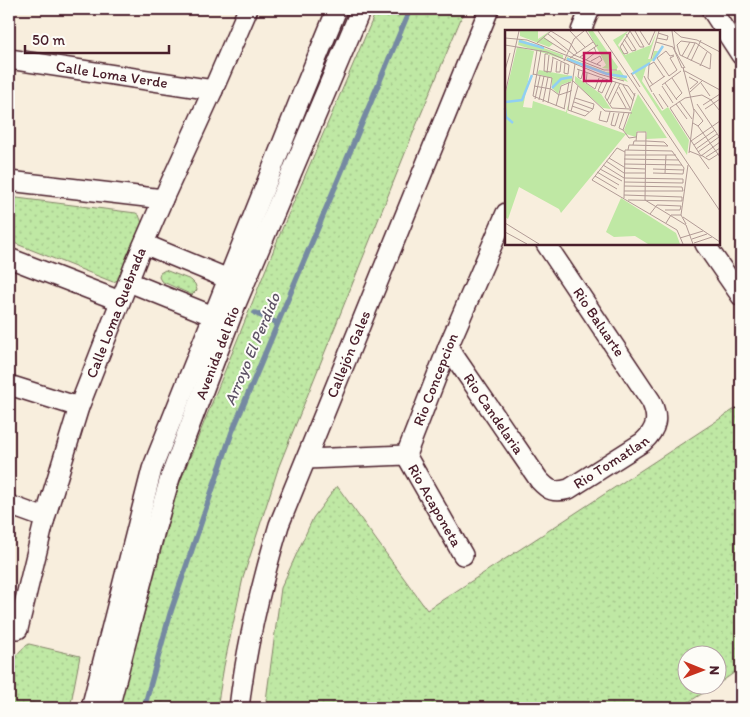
<svg xmlns="http://www.w3.org/2000/svg" width="750" height="717" viewBox="0 0 750 717" font-family="Itim,sans-serif">
	<style>
		.green { fill: url(#green-dots); stroke: #848468 }
		.lines { fill: none; stroke-linecap: round; stroke-linejoin: round }
		.stream { stroke: #7589a2; stroke-width: 5.5 }
		.minor-casing { stroke: #4a1f2b; stroke-width: 22 }
		.minor { stroke: #fdfcf7; stroke-width: 19 }
		.labels { text-anchor: middle; dominant-baseline: central; stroke-width: 4; stroke-linejoin: round; paint-order: stroke }
		.street-label { font-size: 15px; fill: #4a1f2b; stroke: #fdfcf7 }
		.water-label { font-size: 16px; font-style: italic; fill: #5f5467; stroke: #fdfcf7 }
		.inset-river { fill: none; stroke: #91cff2; stroke-width: 2.5 }
		.inset-road { fill: none; stroke: #b29b96; stroke-width: 1 }
		.view { fill: #c2185b; fill-opacity: 0.15; stroke: #c2185b; stroke-width: 2.5 }
		.inset-edge { fill: none; stroke: #4a1f2b; stroke-width: 2.5 }
	</style>
	<defs>
		<pattern id="green-dots" width="8" height="8" patternUnits="userSpaceOnUse" patternTransform="scale(1.25)"><rect width="8" height="8" fill="#bfe8a4"/><path d="M2 2h.1M6 6h.1" fill="none" stroke="#a6c78d" stroke-width="1.8" stroke-linecap="round"/></pattern>
	</defs>
	<rect width="100%" height="100%" fill="#f8eedd"/>
	<filter id="ink" filterUnits="userSpaceOnUse"><feTurbulence type="fractalNoise" baseFrequency=".02" numOctaves="2"/><feDisplacementMap in="SourceGraphic" scale="10" xChannelSelector="R" yChannelSelector="G"/><feConvolveMatrix kernelMatrix="1 2 1 2 8 2 1 2 1" color-interpolation-filters="sRGB"/></filter>
	<g filter="url(#ink)">
		<path class="green" d="M377 9H465L416 126 279 466 243 578 224 666 217 708H119L178 487 282 229Z
			M9 197 136 213 139 215 142 223 140 229 121 276 118 280 113 282 9 241Z
			M165 270 191 280 195 284 197 290 192 295 161 281 159 277 160 273Z
			M741 405V668L718 684V654H688V684L716 685 679 708H265L281 588 313 518 337 486 427 610Z
			M29 644 80 656 70 708H9C9 685 6 657 29 644Z"/>
		<g class="lines">
			<path class="stream" d="M255 313 277 323
				M144 708 170 614 232 432 410 9"/>
			<defs>
				<g id="minor">
					<path d="M711 9 741 55"/>
					<path d="M581 31 590 9"/>
					<path id="s1" d="M9 59 213 90"/>
					<path d="M9 181 163 199"/>
					<path d="M144 244 238 283"/>
					<path d="M705 244 741 296"/>
					<path d="M9 258 120 301"/>
					<path d="M129 282 223 320"/>
					<path id="s2" d="M448 347 539 480C549 491 554 493 569 489L643 442C657 429 659 418 651 401L546 244"/>
					<path d="M9 385 79 407"/>
					<path id="s3" d="M406 455 448 347 506 213"/>
					<path id="s4" d="M406 455 463 555"/>
					<path d="M307 459 406 455"/>
					<path d="M9 505 45 518"/>
					<path id="s5" d="M9 626 18 629 45 518 79 407 137 259 163 199 213 90 248 9"/>
					<path d="M91 708 152 469 300 99 337 9"/>
					<path id="s6" d="M109 708 154 534 170 478 236 304 361 9"/>
					<path id="s7" d="M239 708C246 646 261 585 279 525L489 9"/>
				</g>
			</defs>
			<use href="#minor" class="minor-casing"/>
			<use href="#minor" class="minor"/>
		</g>
	</g>
	<g class="labels">
		<g class="street-label">
			<text stroke="none"><textPath href="#s1" startOffset="104">Calle Loma Verde</textPath></text>
			<text stroke="none"><textPath href="#s5" startOffset="341">Calle Loma Quebrada</textPath></text>
			<text transform="translate(599 322) rotate(56)">Rio Baluarte</text>
			<text stroke="none"><textPath href="#s6" startOffset="372">Avenida del Río</textPath></text>
			<text stroke="none"><textPath href="#s7" startOffset="372">Callejón Gales</textPath></text>
			<text stroke="none"><textPath href="#s3" startOffset="81">Rio Concepcion</textPath></text>
			<text stroke="none"><textPath href="#s2" startOffset="81">Rio Candelaria</textPath></text>
			<text stroke="none"><textPath href="#s2" startOffset="245">Rio Tomatlan</textPath></text>
			<text stroke="none"><textPath href="#s4" startOffset="58">Rio Acaponeta</textPath></text>
		</g>
		<g class="water-label">
			<text transform="translate(252 349) rotate(-67)">Arroyo El Perdido</text>
		</g>
	</g>
	<g transform="translate(505 30)">
		<rect width="215" height="215" fill="#f8eedd"/>
		<path d="M15 1H33V9L45 1 39 7 48 14 44 17 15 6ZM83 1H88L113 37 111 40 97 38 101 35ZM123 1 113 15 120 25 146 15 152 1 143 29H147L149 21H153L151 26 141 37 137 51 157 81 163 77 184 110 182 125 108 10ZM14 9 58 25V29L13 15ZM12 17 29 21 18 77 27 78 28 71 61 82 64 72 62 83 121 104 119 100 133 64 162 108 141 109 142 102 132 101 131 107 121 104 56 183 54 179 14 157 3 189 0 187V66ZM62 27 101 42 115 40 123 52 61 29ZM34 40 67 46V51L56 55 53 64 47 58V48L32 44ZM70 46 96 64 106 79 98 78 81 63 70 52ZM116 168 171 203 175 214H143L130 206 109 207 101 202Z" fill="#bfe8a4"/>
		<path class="inset-river" d="M14 11 39 18M62 29 102 44 122 47M148 31 158 16M127 44 145 33M47 58 56 49 67 47M0 72 17 70 27 45M0 78 1 87 8 93"/>
		<path class="inset-road" d="M46 1 65 13 72 23M65 1 80 17M81 1 91 16M93 1 215 181M125 1 135 17H139L130 1M135 1 144 15 150 1M167 1 170 21 180 38M169 1 176 7 192 10 215 22M43 4 69 25 96 36M0 8 22 10 99 40H112M39 8 61 22M152 8 162 10 163 6 153 3M119 9 127 21 131 20 121 4M176 11 191 13 206 24 205 39 175 25 172 15ZM151 12 168 17M32 13 46 1M117 13 123 23 119 24 115 17 125 1M0 15 42 22 94 44 119 51M168 17 177 38M36 20 28 66 60 79M43 24H40L39 41 46 42 48 28M169 25 165 26 161 21 152 28 164 46 172 40 165 28 169 26M177 26 185 12M47 27 64 35 63 44 59 43 60 33M75 27 93 15M65 28 88 12M146 29 154 1M182 29 190 13M81 30 91 22 89 17M52 31 51 42H55L56 32M59 31 69 9 79 1M86 31 95 26 97 30 92 34M186 31 196 10M195 36 202 22M72 39 103 50 97 63 93 61 98 49M0 40 5 23M74 40 73 47 76 49 78 42M180 41 215 60M179 42 178 37 189 81 184 123M42 43 44 25M82 43 81 53 90 59 94 48M126 43 135 57M28 44 47 48 43 73M28 45 32 20M139 46 147 62M184 47 193 52 185 59M167 48 177 63 171 69M67 50 100 81 127 83M160 53 172 70M196 53 205 66M118 55 128 71M148 55 143 48 144 35 149 32 159 47M157 55 176 41M29 56 46 59 54 65 66 61 70 34M157 56 168 73M114 57 125 78M144 57 160 46M112 62 121 78M185 62 197 51M148 63 158 79M0 64 14 1M154 64 163 77M30 69 35 46M34 70 39 46M102 71 111 52M174 71 187 89M38 72 43 47M69 72 88 79M105 74 115 53M171 74 182 89M192 74 215 108M198 75 215 64M51 76 56 56 66 52M67 76 84 82M59 79 64 52M125 79 107 78 100 67 107 51 123 56 130 66M189 79 198 91 193 96M200 79 215 69M63 80 80 86 88 79 89 74 70 68M63 80 66 60M66 81 73 56M96 81 94 90 102 92 105 82M125 81 130 63M215 81 206 70 197 65 180 68 165 78 196 126 215 112M109 83 106 95 110 96 114 83M188 93 193 96 215 127M118 100 114 98 119 83M118 100 124 108 131 107M118 100 124 83M131 111 132 102H141L140 170 181 195 188 214M186 111 215 91M128 115 129 111H141L159 112 163 116M189 115 210 100M191 119 212 104M123 120 124 115 163 116M184 121 194 125 204 139M120 122 112 118 87 150 172 200 178 214M193 122 214 107M120 125H171M196 125 204 130 215 123M201 127 215 118M104 128 119 137M119 129 174 130M101 131 119 143H140M119 134 177 135M98 135 119 148 178 149V153L119 152M119 138 140 139M95 139 117 151M148 139 179 140M92 142 114 155M160 143 161 125M90 146 112 159M119 161H178L177 157 119 156M119 165 177 167V171L123 170M119 168 120 120 167 121 179 138 178 144 148 143M145 184 152 175 176 176 175 180H160M178 187 215 212M0 193 34 214M161 193 166 185H176M181 194 176 185 183 135M0 202 22 214M175 208 198 201M187 209 202 204M189 213 207 207"/>
		<path class="view" d="M79 23H105L106 51H79Z"/>
		<rect width="215" height="215" class="inset-edge"/>
	</g>
	<rect width="750" height="717" fill="none" stroke="#fdfcf7" stroke-width="30"/>
	<rect x="15" y="15" width="720" height="687" fill="none" stroke="#4a1f2b" stroke-width="2" filter="url(#ink)"/>
	<g transform="translate(702 670) rotate(91)"><circle r="24" fill="#fdfcf7" stroke="#b5a4a5"/>
	<path d="M0-4L9 19L0 12L-9 19Z" fill="#c8321e"/>
	<text y="-8" font-size="14" font-weight="bold" text-anchor="middle" fill="#4a1f2b">N</text>
	</g>
	<path d="M25 45v8h144v-8" fill="none" stroke="#4a1f2b" stroke-width="2.5"/>
	<text x="32" y="45" font-size="15" fill="#4a1f2b" stroke="#fdfcf7" stroke-width="4" paint-order="stroke">50 m</text>
</svg>
